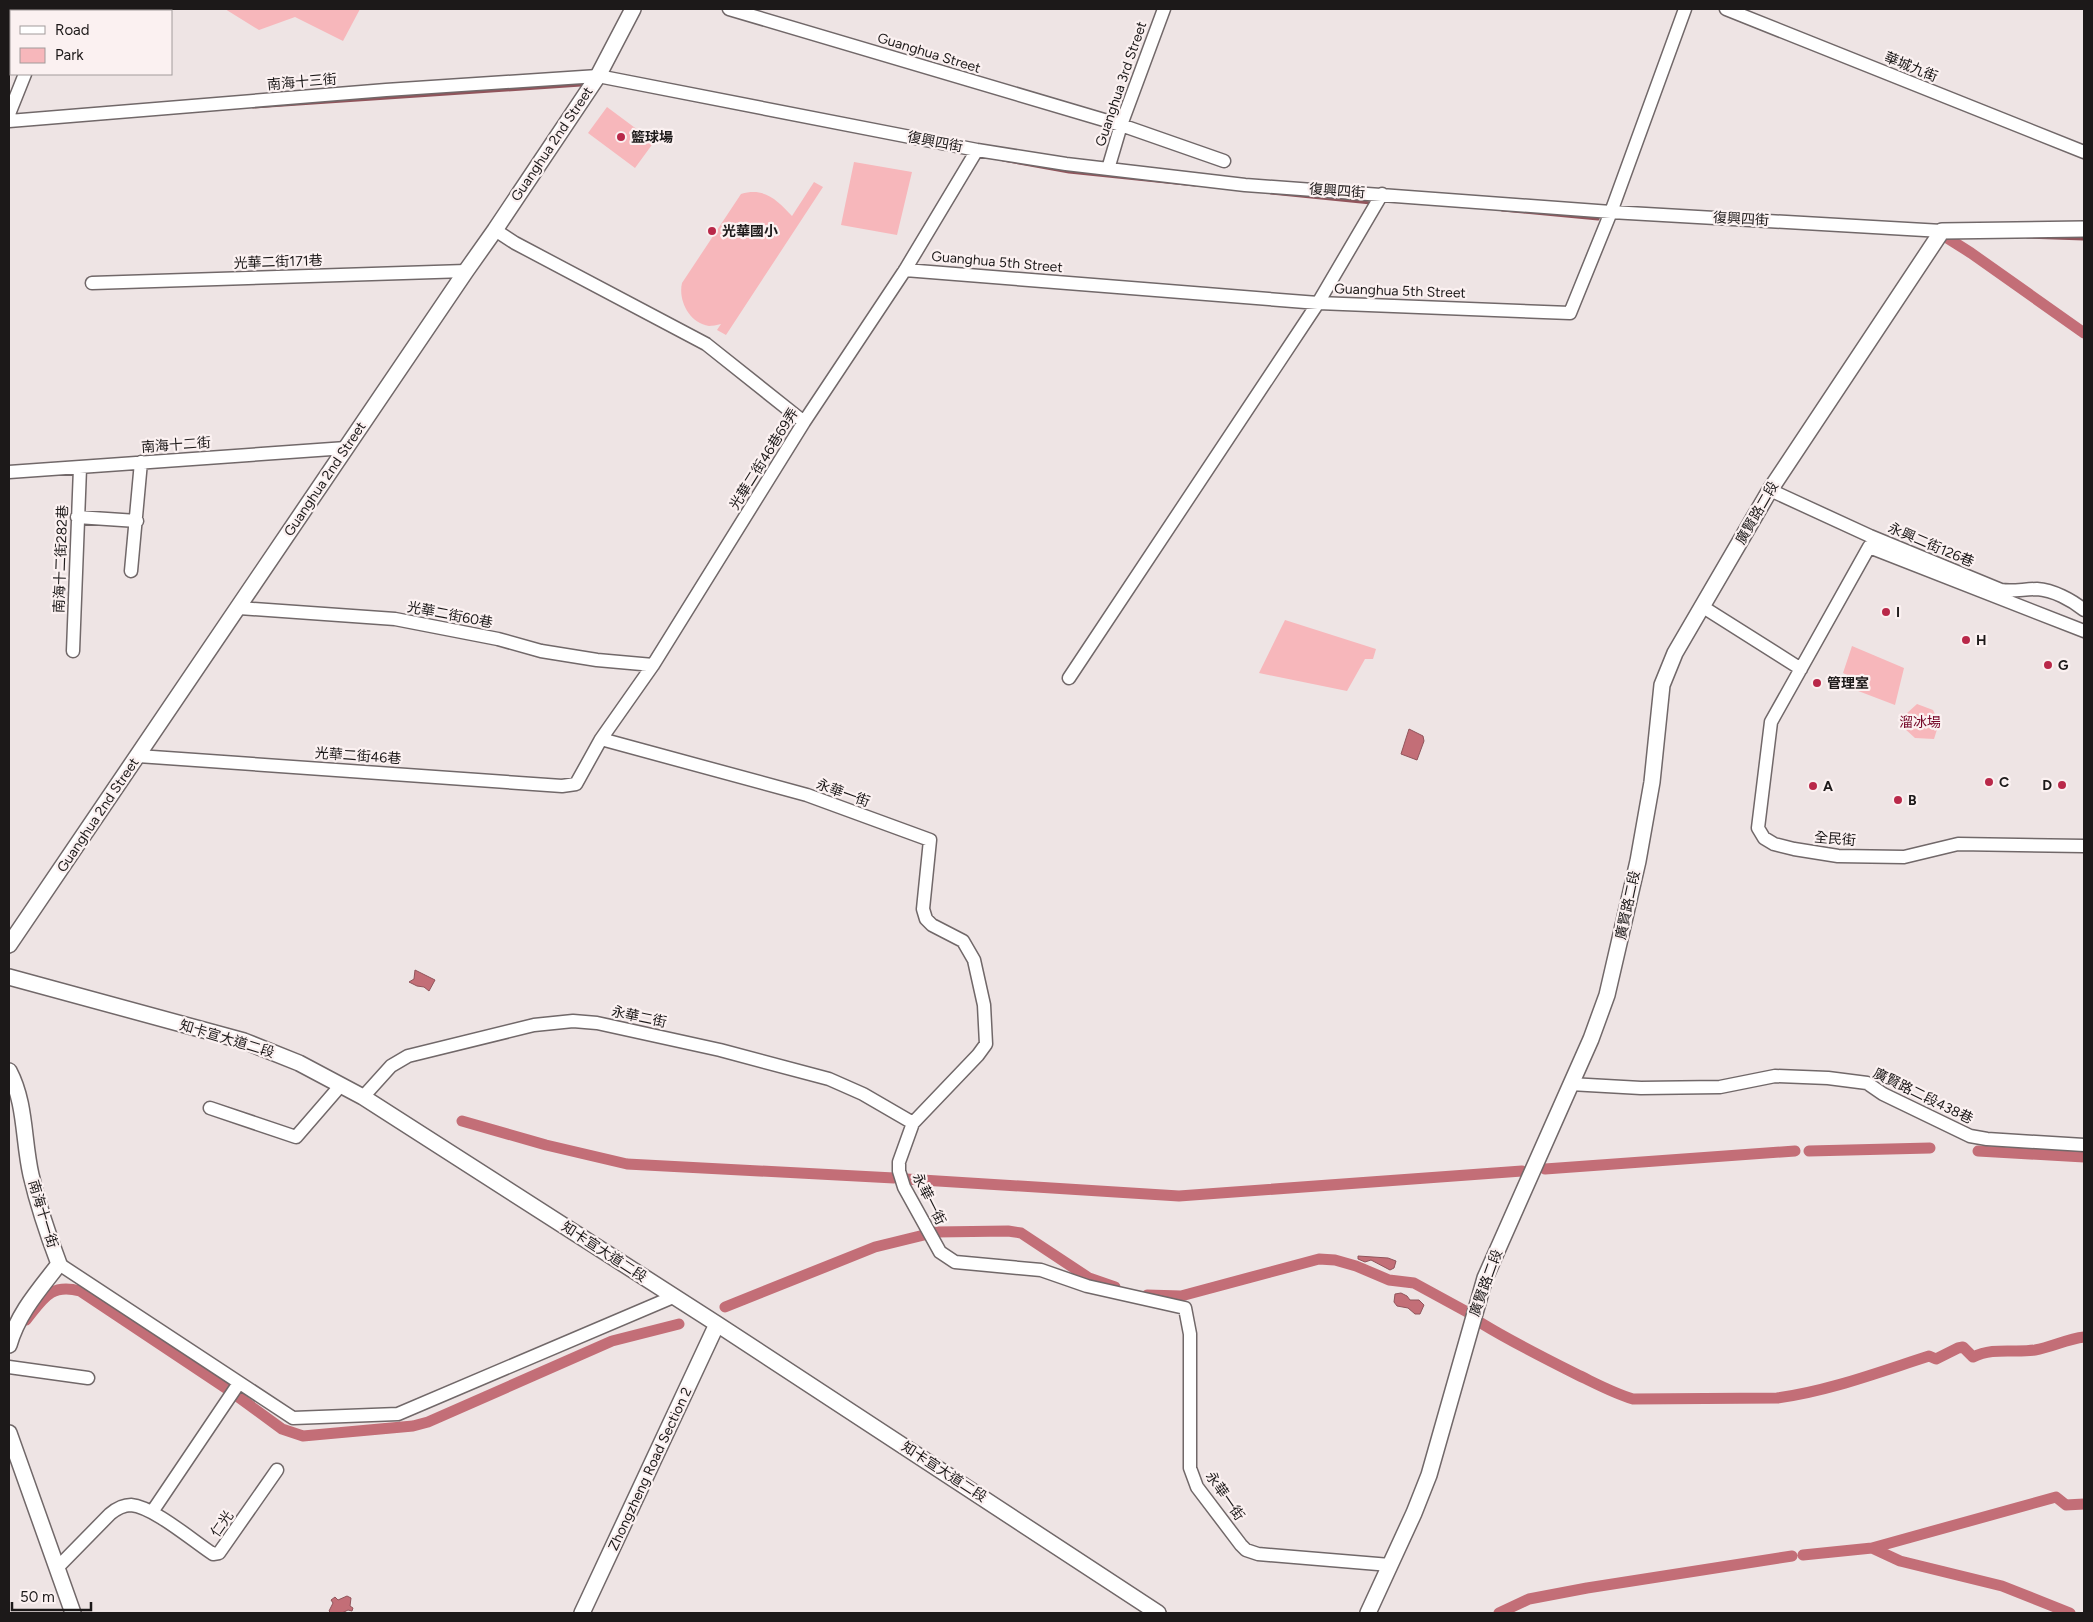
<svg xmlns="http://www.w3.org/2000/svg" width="2093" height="1622" viewBox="0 0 2093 1622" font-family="Figtree,'Noto Sans TC',sans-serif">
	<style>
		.green { fill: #f7b7bb }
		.water { fill: #c36e77; stroke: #91545b }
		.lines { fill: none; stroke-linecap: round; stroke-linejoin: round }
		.stream { stroke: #91545b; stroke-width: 3 }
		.canal { stroke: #c36e77; stroke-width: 11 }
		.minor-casing { stroke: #716869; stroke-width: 15 }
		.tertiary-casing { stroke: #716869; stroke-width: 18 }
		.minor { stroke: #fff; stroke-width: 12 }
		.tertiary { stroke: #fff; stroke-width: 15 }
		.poi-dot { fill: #b92849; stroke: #fbf1f1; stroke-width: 2 }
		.labels { text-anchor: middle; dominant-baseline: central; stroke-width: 4.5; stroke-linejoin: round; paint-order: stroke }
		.street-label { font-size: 14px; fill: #1c1919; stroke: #fbf1f1 }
		.poi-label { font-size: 14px; font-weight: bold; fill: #1c1919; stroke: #fbf1f1; text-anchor: start }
		.park-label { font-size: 14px; fill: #730425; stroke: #fbf1f1 }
	</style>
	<rect width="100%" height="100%" fill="#eee4e4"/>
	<path class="green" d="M225 9H360L343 41 295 17 259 30Z
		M607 107 654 142 635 168 588 133Z
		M854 162 912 172 897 235 841 225Z
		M814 182 823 187 726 335 717 330 721 324C717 325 712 326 709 326 689 323 678 300 682 283L741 194C765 187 777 200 792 216Z
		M1285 620 1376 649 1373 659H1365L1347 691 1259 673Z
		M1852 646 1904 668 1895 705 1853 689 1857 680 1843 673Z
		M1917 704 1933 710 1939 723 1934 739 1915 738 1904 728 1906 714Z"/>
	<path class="water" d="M1409 729 1423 736 1424 741 1417 760 1401 754Z
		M415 970 435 980 429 991 424 987 417 986 409 982 414 979Z
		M1358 1256 1388 1258 1396 1261 1394 1268 1390 1270 1371 1260 1365 1262 1358 1259Z
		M1401 1293 1407 1296 1410 1300H1419L1424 1305 1420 1314H1415L1408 1308 1397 1306 1394 1302 1395 1294Z
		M347 1596 351 1598 350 1606 353 1608 352 1611 348 1610 342 1613H331L329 1611 333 1603 331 1600 335 1597 338 1600Z"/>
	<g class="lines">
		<path class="stream" d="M253 107 581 85
			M1003 160 1069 172 1195 185
			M1271 193 1371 203
			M1502 210 1598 219
			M2027 237 2084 239"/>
		<path class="canal" d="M1941 234 1971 253 2084 333
			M462 1121 546 1145 627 1164 894 1178
			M1809 1151 1930 1148
			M1978 1151 2084 1157
			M1545 1169 1795 1151
			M906 1179 1179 1196 1522 1171
			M936 1232 1008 1231 1021 1233 1089 1278 1115 1287
			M1147 1295 1181 1296 1319 1259 1335 1260 1356 1266 1389 1280 1414 1283 1469 1313
			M725 1307 875 1247 924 1235
			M26 1320C43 1299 50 1283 80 1291L230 1391
			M1481 1323C1512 1342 1544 1358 1576 1374 1595 1383 1613 1393 1633 1399L1777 1398C1829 1391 1879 1372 1929 1356L1936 1359 1958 1348 1963 1347 1973 1357C1993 1347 2013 1353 2035 1350 2052 1347 2067 1339 2084 1337
			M237 1396 282 1429 303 1436 413 1426 428 1422 612 1341 679 1324
			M1872 1548 1900 1561 2002 1586 2070 1613
			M1803 1555 1872 1548 2056 1497 2066 1505 2084 1504
			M1499 1613 1529 1599 1587 1588 1792 1556"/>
		<defs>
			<path id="minor" d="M729 9 1121 125 1224 161
				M1726 9 2084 152
				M51 11 52 9
				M9 114 25 74
				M9 121 386 90 598 76 977 150 1066 164 1245 185 1611 212 1942 231
				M1108 169 1121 125 1164 9
				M495 230 515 243 706 344 804 422
				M905 270 1318 303 1570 313 1611 212 1685 9
				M92 283 466 271
				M9 472 346 448
				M1770 490 1870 536 2001 590C2013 592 2024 589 2037 589 2053 590 2072 600 2084 610
				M77 517 137 521
				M131 571 141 462
				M1703 607 1801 669
				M239 608 395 619 498 639 541 651 597 660 653 665
				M2084 631 1869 547 1771 722 1758 828 1764 838 1774 844 1794 849 1838 856 1904 857 1958 844 2084 846
				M73 651 80 468
				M1069 678 1318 303 1382 194
				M601 739 807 795 930 840 923 909 926 919 932 925 963 941 974 960 984 1005 986 1044 978 1055 913 1123 899 1162V1171L904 1187 940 1252 955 1262 1041 1270 1087 1286 1185 1308 1190 1334V1468L1197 1487 1241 1545 1246 1550 1258 1554 1390 1565
				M138 756 562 786 576 784 601 739 653 665 804 422 905 270 977 150
				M1570 1084 1641 1088 1720 1087 1775 1076 1828 1078 1867 1083 1883 1094 1970 1136 1987 1139 2084 1145
				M363 1097 391 1066 408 1056 534 1025 573 1021 597 1023 720 1050 829 1079 863 1094 913 1123
				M210 1108 296 1137 341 1085
				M59 1264 293 1418 398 1414 673 1297
				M9 1367 88 1378
				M152 1512 239 1383
				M58 1567 110 1514C116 1509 122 1505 131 1505 154 1507 193 1541 213 1554L219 1553 277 1470"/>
			<path id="tertiary" d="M9 945 466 271 495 230 598 76 633 9
				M9 977 244 1041 299 1063 363 1097 717 1324 1158 1613
				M9 1071C26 1103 23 1140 31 1175 38 1205 48 1235 59 1264 39 1290 18 1313 9 1345
				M9 1433 73 1613
				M582 1613 717 1324
				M1368 1613 1414 1513 1429 1475 1485 1278 1591 1039 1607 995 1638 861 1652 782 1662 685 1675 653 1770 490 1942 231 2084 229"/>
		</defs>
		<use href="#minor" class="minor-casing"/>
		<use href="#tertiary" class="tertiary-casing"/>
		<use href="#minor" class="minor"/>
		<use href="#tertiary" class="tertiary"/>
	</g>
	<g class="poi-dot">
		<circle cx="621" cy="137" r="5"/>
		<circle cx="712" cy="231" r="5"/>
		<circle cx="1886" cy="612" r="5"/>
		<circle cx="1966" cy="640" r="5"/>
		<circle cx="2048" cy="665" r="5"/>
		<circle cx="1817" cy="683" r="5"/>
		<circle cx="1989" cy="782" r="5"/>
		<circle cx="2062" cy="785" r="5"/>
		<circle cx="1813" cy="786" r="5"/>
		<circle cx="1898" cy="800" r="5"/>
	</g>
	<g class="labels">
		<g class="street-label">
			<text transform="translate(929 53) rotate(17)">Guanghua Street</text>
			<text transform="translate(1911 67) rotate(22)">華城九街</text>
			<text transform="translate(302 82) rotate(-5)">南海十三街</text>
			<text transform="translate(1121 84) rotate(-71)">Guanghua 3rd Street</text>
			<text transform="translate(935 142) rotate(11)">復興四街</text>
			<text transform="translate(552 144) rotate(-56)">Guanghua 2nd Street</text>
			<text transform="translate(1337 191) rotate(4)">復興四街</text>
			<text transform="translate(1741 219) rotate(3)">復興四街</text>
			<text transform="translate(278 262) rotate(-2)">光華二街171巷</text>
			<text transform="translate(997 262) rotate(5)">Guanghua 5th Street</text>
			<text transform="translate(1400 291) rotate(2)">Guanghua 5th Street</text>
			<text transform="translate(176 445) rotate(-4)">南海十二街</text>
			<text transform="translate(764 459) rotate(-58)">光華二街46巷69弄</text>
			<text transform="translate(325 479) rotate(-56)">Guanghua 2nd Street</text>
			<text transform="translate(1757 513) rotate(-60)">廣賢路二段</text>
			<text transform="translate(1931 545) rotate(23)">永興二街126巷</text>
			<text transform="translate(61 559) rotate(-88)">南海十二街282巷</text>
			<text transform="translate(450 615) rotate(11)">光華二街60巷</text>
			<text transform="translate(358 756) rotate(4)">光華二街46巷</text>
			<text transform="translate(843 793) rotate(20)">永華一街</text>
			<text transform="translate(98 815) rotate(-56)">Guanghua 2nd Street</text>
			<text transform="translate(1835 839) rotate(5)">全民街</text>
			<text transform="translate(1628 905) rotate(-78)">廣賢路二段</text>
			<text transform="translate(639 1017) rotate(12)">永華二街</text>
			<text transform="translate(227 1039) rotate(17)">知卡宣大道二段</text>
			<text transform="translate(1923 1096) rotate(26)">廣賢路二段438巷</text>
			<text transform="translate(929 1199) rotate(63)">永華一街</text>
			<text transform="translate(43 1214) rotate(73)">南海十一街</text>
			<text transform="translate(604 1252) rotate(33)">知卡宣大道二段</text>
			<text transform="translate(1486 1283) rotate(-70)">廣賢路二段</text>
			<text transform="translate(650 1469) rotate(-65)">Zhongzheng Road Section 2</text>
			<text transform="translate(944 1472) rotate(33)">知卡宣大道二段</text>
			<text transform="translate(1225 1496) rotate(55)">永華一街</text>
			<text transform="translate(222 1524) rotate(-55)">仁光</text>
		</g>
		<g class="poi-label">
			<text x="631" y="137">籃球場</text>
			<text x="722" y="231">光華國小</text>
			<text x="1896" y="612">I</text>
			<text x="1976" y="640">H</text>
			<text x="2058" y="665">G</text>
			<text x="1827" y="683">管理室</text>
			<text x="1999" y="782">C</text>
			<text x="2052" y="785" text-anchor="end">D</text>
			<text x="1823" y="786">A</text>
			<text x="1908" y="800">B</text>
		</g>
		<g class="park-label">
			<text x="1920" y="722">溜冰場</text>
		</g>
	</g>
	<rect width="2093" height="1622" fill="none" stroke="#1c1919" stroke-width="20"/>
	<rect x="10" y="10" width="162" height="65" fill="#fbf1f1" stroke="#a29b9b"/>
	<rect x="20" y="26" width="25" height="8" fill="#ffffff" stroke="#a29b9b"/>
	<text x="55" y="35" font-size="15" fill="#1c1919">Road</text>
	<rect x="20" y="48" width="25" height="15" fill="#f7b7bb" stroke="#a29b9b"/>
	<text x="55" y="60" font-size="15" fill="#1c1919">Park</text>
	<path d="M12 1602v8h79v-8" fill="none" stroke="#1c1919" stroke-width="2.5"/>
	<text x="20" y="1602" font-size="15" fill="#1c1919" stroke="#fbf1f1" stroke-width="4" paint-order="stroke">50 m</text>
</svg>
